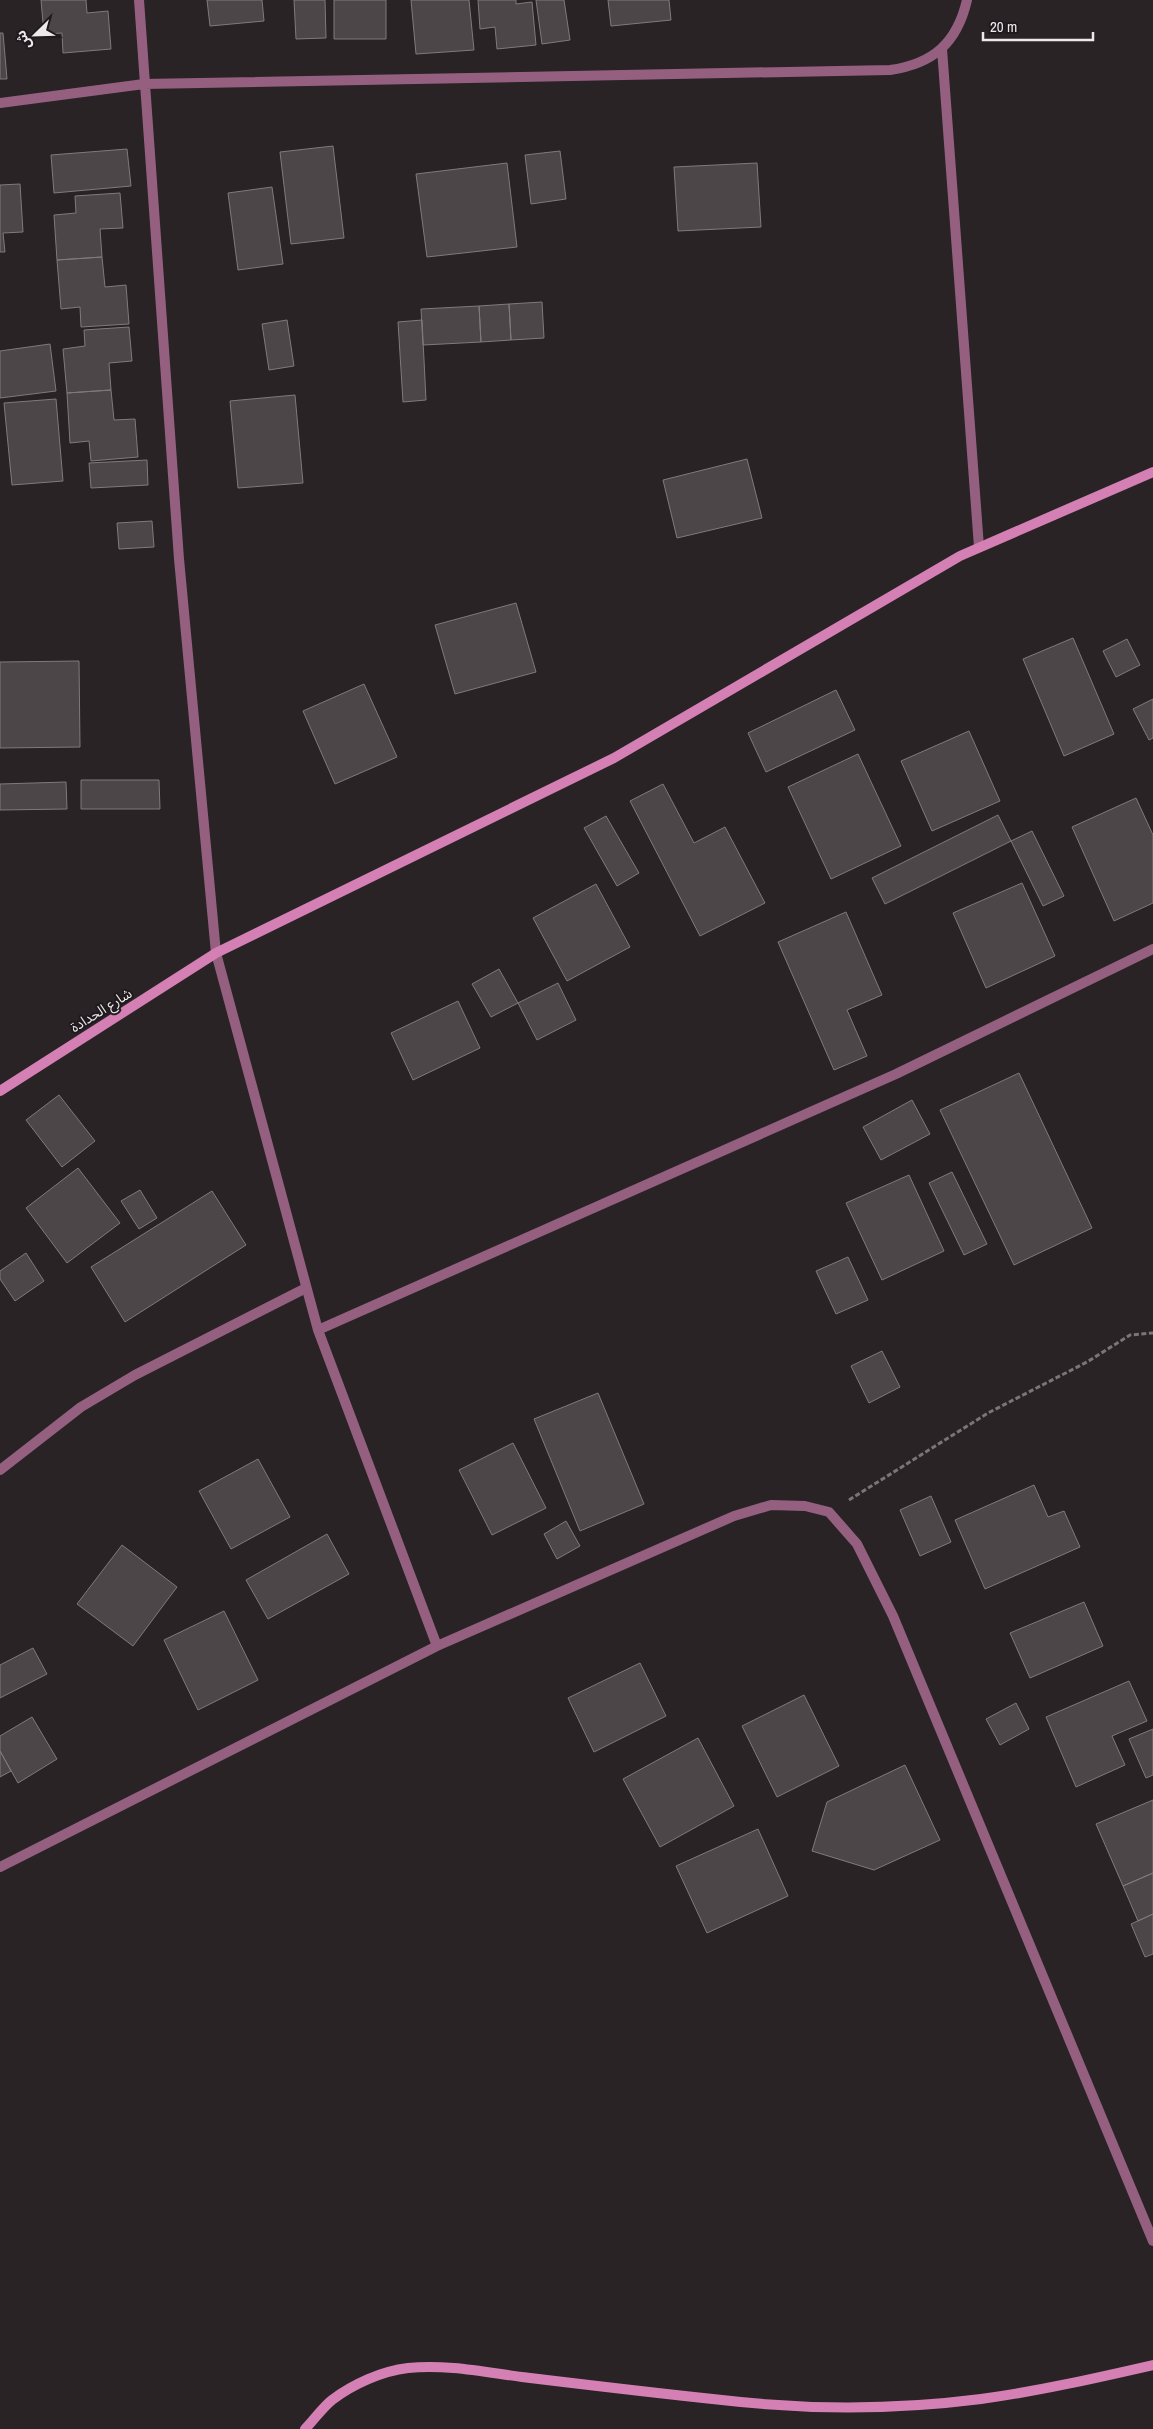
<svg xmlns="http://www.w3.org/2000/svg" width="1153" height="2429" viewBox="0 0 1153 2429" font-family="'Archivo Narrow','Noto Sans Arabic',sans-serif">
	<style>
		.building { fill: #4c4649; stroke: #81797d }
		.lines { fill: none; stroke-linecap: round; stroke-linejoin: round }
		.path { stroke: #7a7578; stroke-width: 3; stroke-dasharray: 5 2.5; stroke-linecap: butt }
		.street { stroke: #956080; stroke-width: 10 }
		.secondary { stroke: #d580b4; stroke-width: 10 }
		.labels { text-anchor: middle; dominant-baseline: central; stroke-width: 4; stroke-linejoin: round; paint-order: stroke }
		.street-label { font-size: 14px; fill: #ede9eb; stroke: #1f1a1d }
	</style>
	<rect width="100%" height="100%" fill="#292326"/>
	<path class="building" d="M41 0H86L87 13 108 11 111 49 63 53 62 33 44 34Z
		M207 0H262L264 21 210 26Z
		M294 0H325L326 38 296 39Z
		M334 0H386V39H334Z
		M411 0H469L474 50 416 54Z
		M478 0H516V4L532 2 536 45 497 49 495 27 480 29Z
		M536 0H564L570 40 542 44Z
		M608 0H669L671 20 611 26Z
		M0 33H3L7 79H0Z
		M333 146 344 238 291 244 280 152Z
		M127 149 131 186 54 193 51 155Z
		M560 151 566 199 531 204 525 155Z
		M507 163 517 247 427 257 416 174Z
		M757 163 761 227 678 231 674 167Z
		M20 184 23 232 3 233 5 252H0V185Z
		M272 187 283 264 238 270 228 193Z
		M120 193 123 228 100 229 102 257 57 260 54 215 76 213 75 196Z
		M102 257 105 287 126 285 129 324 81 327 80 307 61 309 57 260Z
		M542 302 544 338 511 340 509 304Z
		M509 304 511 340 481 342 479 306Z
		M479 306 481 342 423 345 421 309Z
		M287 320 294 366 269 370 262 324Z
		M422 320 426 400 403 402 398 322Z
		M129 327 132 361 109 363 111 390 67 393 63 349 85 346 84 330Z
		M50 344 56 391 0 398V351Z
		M111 390 114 420 135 419 138 457 91 461 89 441 70 443 67 393Z
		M295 395 303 483 238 488 230 401Z
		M56 399 63 481 12 485 4 403Z
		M747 459 762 518 677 538 663 480Z
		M147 460 148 485 91 488 89 463Z
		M152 521 154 547 119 549 117 523Z
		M516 603 536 672 455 694 435 625Z
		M1073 638 1114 734 1064 756 1023 659Z
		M1127 639 1140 665 1116 677 1103 651Z
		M79 661 80 747 0 748V662Z
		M364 684 397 757 335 784 303 711Z
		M836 690 855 730 766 772 748 733Z
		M1153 699V738L1149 740 1133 709Z
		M969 731 1000 801 932 831 901 761Z
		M858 754 901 846 831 879 788 787Z
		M81 780H159L160 809H81Z
		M66 782 67 809 0 810V784Z
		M663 784 694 843 725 827 765 903 700 936 630 801Z
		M1136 798 1153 835V903L1114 921 1072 827Z
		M998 815 1011 841 885 904 872 878Z
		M606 816 639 873 617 886 584 828Z
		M1032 831 1064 896 1043 906 1011 841Z
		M1022 883 1055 956 986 988 953 913Z
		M596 884 630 947 567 981 533 918Z
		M846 912 882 995 847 1010 867 1056 834 1070 778 942Z
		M499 969 518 1003 491 1017 472 984Z
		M558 983 576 1020 537 1040 518 1003Z
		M458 1001 480 1048 413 1080 391 1033Z
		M1019 1073 1092 1228 1014 1265 940 1110Z
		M59 1095 95 1141 62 1167 26 1120Z
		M912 1100 930 1134 881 1160 863 1127Z
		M78 1168 120 1223 67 1263 26 1208Z
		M952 1172 987 1244 964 1255 929 1183Z
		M909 1175 944 1251 882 1280 846 1203Z
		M140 1190 157 1218 139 1229 121 1201Z
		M212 1191 246 1245 125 1322 91 1267Z
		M26 1253 44 1281 15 1301 0 1279V1271Z
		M848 1257 868 1300 836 1314 816 1271Z
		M882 1351 900 1387 869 1403 851 1366Z
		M598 1393 644 1504 580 1531 534 1419Z
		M513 1443 546 1508 492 1535 459 1470Z
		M258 1459 290 1517 231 1549 199 1491Z
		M1034 1485 1048 1517 1064 1511 1080 1547 985 1589 955 1520Z
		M931 1496 951 1542 920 1556 900 1510Z
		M566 1521 580 1546 557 1559 544 1534Z
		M327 1534 349 1574 268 1619 246 1580Z
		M122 1545 177 1587 133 1646 77 1604Z
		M1084 1602 1103 1646 1030 1678 1010 1633Z
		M224 1611 258 1680 198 1710 164 1640Z
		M33 1648 47 1674 0 1698V1665Z
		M640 1663 666 1716 594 1752 568 1698Z
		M1129 1681 1147 1721 1112 1736 1125 1765 1076 1787 1046 1717Z
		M804 1695 839 1766 777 1797 742 1726Z
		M1016 1703 1029 1729 1000 1745 986 1719Z
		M32 1717 57 1759 18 1783 0 1751V1736Z
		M1153 1729V1775L1146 1778 1129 1739Z
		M698 1738 734 1806 660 1847 623 1779Z
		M0 1751 11 1771 0 1777Z
		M905 1765 940 1840 874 1870 812 1851 827 1802Z
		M1153 1800V1873L1123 1886 1096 1824Z
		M758 1829 788 1896 707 1933 676 1866Z
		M1153 1873V1914L1138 1921 1123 1886Z
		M1153 1914V1954L1145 1957 1131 1924Z"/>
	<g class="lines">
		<path class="path" d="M849 1500 988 1413 1087 1362 1130 1335 1153 1333"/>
		<path class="street" d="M139 0 179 559 216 953 318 1330 437 1646
			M942 49 979 547
			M0 103 144 84 890 70C933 64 957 43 967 0
			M318 1330 896 1074 1153 949
			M0 1470 81 1407 135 1375 306 1288
			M0 1867 437 1646 734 1516 771 1505 805 1506 829 1512 857 1544 893 1616 1153 2241"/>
		<path class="secondary" d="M0 1091 216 953 614 758 960 556 1153 472
			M305 2429C314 2420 322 2408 332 2400 353 2384 382 2371 408 2368 446 2364 484 2372 522 2377 588 2385 655 2393 722 2400 808 2410 895 2410 981 2399 1039 2391 1096 2378 1153 2365"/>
	</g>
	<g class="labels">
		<g class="street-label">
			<text transform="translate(101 1010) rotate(-32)">شارع الحدادة</text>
		</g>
	</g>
	<g transform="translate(35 35) rotate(247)" stroke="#1f1a1d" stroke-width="4" paint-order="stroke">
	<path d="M0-4L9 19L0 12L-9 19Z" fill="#ede9eb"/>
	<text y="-8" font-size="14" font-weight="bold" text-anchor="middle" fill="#ede9eb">ش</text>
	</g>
	<path d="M983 32v8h110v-8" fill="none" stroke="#ede9eb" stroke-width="2.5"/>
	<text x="990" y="32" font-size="15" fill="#ede9eb" stroke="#1f1a1d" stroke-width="4" paint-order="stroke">20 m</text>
</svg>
